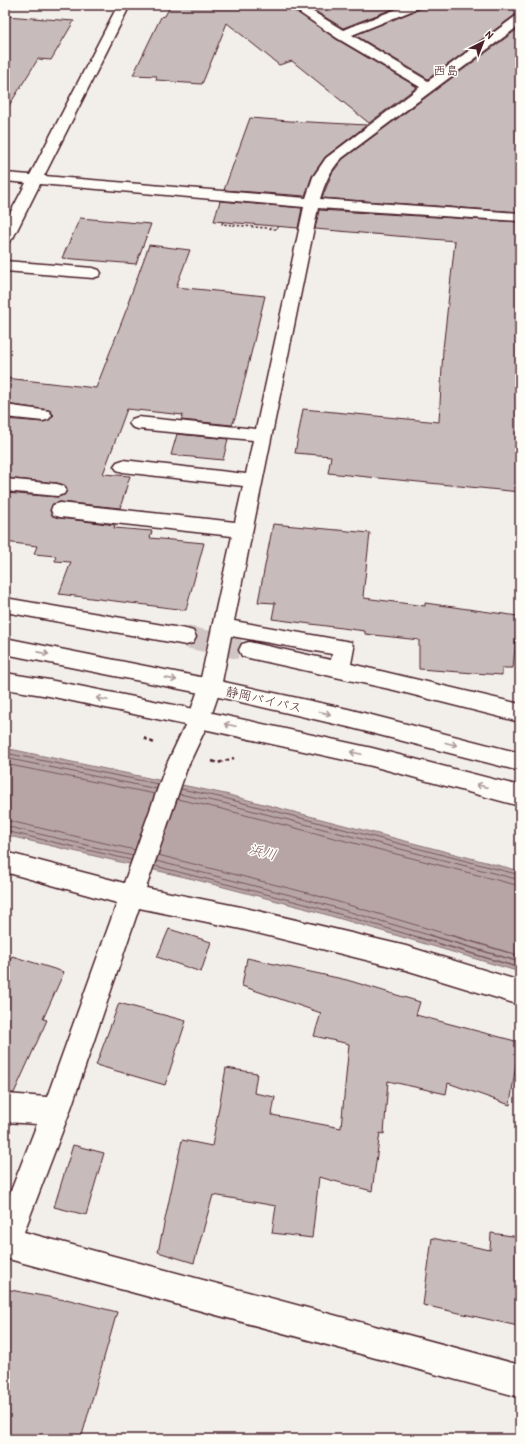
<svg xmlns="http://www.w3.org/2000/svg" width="525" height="1444" viewBox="0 0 525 1444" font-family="'Patrick Hand','Klee One',sans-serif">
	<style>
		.water { fill: #b7a5a6; stroke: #8b6f75 }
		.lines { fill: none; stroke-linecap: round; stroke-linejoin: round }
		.shore-far1 { stroke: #76555c; stroke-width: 1 }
		.shore { stroke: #76555c; stroke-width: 1.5 }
		.building { fill: #c8bbbb; stroke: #4a1f2b }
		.minor-tunnel { stroke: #d0c5c5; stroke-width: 22; stroke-dasharray: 22 11; stroke-linecap: butt }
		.minor-casing { stroke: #4a1f2b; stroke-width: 3 }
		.highway-casing { stroke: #4a1f2b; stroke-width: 3 }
		.path-far1 { stroke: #4a1f2b; stroke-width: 1.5; stroke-dasharray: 2.5 2; stroke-linecap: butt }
		.path { stroke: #4a1f2b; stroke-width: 2.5; stroke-dasharray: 4 3; stroke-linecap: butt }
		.minor { fill: #fdfcf7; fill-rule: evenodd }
		.highway { fill: #fdfcf7; fill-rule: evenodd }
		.oneway { stroke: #ac999b }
		.labels { text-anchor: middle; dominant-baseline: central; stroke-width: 3; stroke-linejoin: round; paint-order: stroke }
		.far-quarter-label { font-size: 13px; fill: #4a1f2b; stroke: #fdfcf7 }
		.street-label { font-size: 13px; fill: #4a1f2b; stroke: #fdfcf7 }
		.water-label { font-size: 14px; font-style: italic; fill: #704e56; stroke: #fdfcf7 }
	</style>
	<rect width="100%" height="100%" fill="#f2efeb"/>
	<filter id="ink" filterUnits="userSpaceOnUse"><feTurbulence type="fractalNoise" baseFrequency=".025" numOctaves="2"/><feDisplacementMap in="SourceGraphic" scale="8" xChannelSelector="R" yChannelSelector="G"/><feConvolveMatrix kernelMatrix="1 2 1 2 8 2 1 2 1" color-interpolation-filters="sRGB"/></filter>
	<g filter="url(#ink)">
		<path class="water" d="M5 748 225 794 520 871V972L304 908 193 879 5 835Z"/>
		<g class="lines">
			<path class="shore-far1" d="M5 753 158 784
				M5 758 157 789
				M5 764 155 794
				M181 789 224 798 520 875
				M179 794 223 803 520 880
				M177 799 222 809 520 886
				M5 820 135 850
				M5 826 133 856
				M5 831 131 860
				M158 855 308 893 453 936
				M156 861 306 899 432 936
				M155 866 305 904 413 936"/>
			<path class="shore" d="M410 935 520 968
				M429 935 520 962
				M450 935 520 956"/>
		</g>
		<path class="building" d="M171 5H287L336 39 417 87 369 123 292 61 279 65 227 23 202 84 171 82V81L156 80 157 76 133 75 161 17 165 16Z
			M305 5H403L343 28Z
			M424 5H519V14L515 15 428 79 355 35 422 8Z
			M5 16 74 21 51 60 38 59 5 112Z
			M519 28 520 212 322 198 332 173 343 159Z
			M250 118 290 121 367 125 325 157 312 176 305 196 224 190Z
			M220 201 302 208 298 228 214 221Z
			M319 210 520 222V492L328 473 331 456 295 453 303 409 439 422 443 349 455 241 315 229Z
			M80 218 151 224 136 264 62 258Z
			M149 245 190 250 176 287 265 296 236 415 232 425 181 420 183 415 127 409 103 474 130 476 120 508 60 502 53 504 50 511 53 516 60 518 115 525 114 528 152 531 150 538 204 543 186 610 59 594 71 562 55 561 56 556 34 554 37 546 5 542V493L57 497 64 495 67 491 64 485 57 483 5 478V419L43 422 49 420 54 415 49 410 5 404V378L96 388 129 303H128Z
			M177 434 228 439 223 460 171 455Z
			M273 524 370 533 363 596H364V598L425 606V603L518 616 513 668H502V675L419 669V640L365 634V631L272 619 275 603 258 602Z
			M169 929 211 942 201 972 157 957Z
			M12 956 64 972 43 1019 47 1020 14 1093H5V972Z
			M247 958 347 980 420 1002 416 1015 519 1042 510 1105 448 1083 446 1094 388 1081 384 1134 380 1133 372 1191 319 1177 312 1238 272 1233 276 1206 213 1195 194 1263 158 1252 182 1140 212 1146 226 1068 257 1073 254 1093 275 1097 272 1115 341 1128 349 1044 314 1036 321 1013 242 986Z
			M119 1003 186 1021 165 1085 96 1065Z
			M73 1145 104 1153 86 1215 54 1207Z
			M491 1233 519 1237 518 1326 423 1305 432 1238 490 1250Z
			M5 1289 65 1300 66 1299 117 1312 81 1439H5Z"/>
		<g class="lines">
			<path class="minor-tunnel" d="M186 637 249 650"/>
			<defs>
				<path id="minor" d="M118 5H130L44 176 306 198 313 177 326 158 420 87 337 38 288 5H302L343 30 407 5H423L421 7 352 35 428 81 516 16 520 15V25L342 158C330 170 325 183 320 199L520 213V221L318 208 234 621 351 642 354 648 351 664 520 704V722L394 690 249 658 242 656 239 650 242 644 249 642 331 660 332 654 231 636 221 687 210 719 187 768 146 888 241 907 406 946 520 981V1005L406 970 241 929 139 908 70 1111 24 1232 520 1365V1397L5 1258V1206L37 1124 5 1122V1094L47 1097 117 903 5 872V852L124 883 165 768 188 719 199 687 232 536 60 517 53 515 51 510 53 505 60 503 235 522 243 486 123 472 117 470 114 466 117 462 123 460 246 474 253 440 138 429 132 427 129 423 132 419 138 417 256 429 304 207 40 184 13 238 10 241 5 243V223L26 183 5 181V173L30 175Z
					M5 261 93 268 99 270 101 273 99 276 93 278 5 271Z
					M5 405 49 411 52 415 49 419 43 421 5 417Z
					M5 479 57 484 64 486 66 490 64 494 57 496 5 491Z
					M5 598 186 629 193 631 196 637 193 643 186 645 5 612Z"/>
				<path id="highway" d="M5 638 210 679 348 709 520 753V771L348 727 210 695 5 654Z
					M5 673 49 680 199 710 372 748 520 786V806L372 766 199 728 49 696 5 689Z"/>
			</defs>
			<use href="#minor" class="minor-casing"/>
			<use href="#highway" class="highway-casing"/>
			<path class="path-far1" d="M223 222 222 224 277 229V227"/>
			<path class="path" d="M144 738 154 743
				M212 761 218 763 234 758"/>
			<use href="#minor" class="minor"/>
			<use href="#highway" class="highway"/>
		</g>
		<defs><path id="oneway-shaft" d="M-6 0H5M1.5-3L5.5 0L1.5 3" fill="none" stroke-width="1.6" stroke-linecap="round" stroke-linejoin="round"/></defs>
		<g class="oneway">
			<use href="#oneway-shaft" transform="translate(43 653) rotate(11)"/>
			<use href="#oneway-shaft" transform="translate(171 679) rotate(11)"/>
			<use href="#oneway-shaft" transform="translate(102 699) rotate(-168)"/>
			<use href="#oneway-shaft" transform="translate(325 713) rotate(13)"/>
			<use href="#oneway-shaft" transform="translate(230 725) rotate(-168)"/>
			<use href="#oneway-shaft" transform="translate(451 744) rotate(14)"/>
			<use href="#oneway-shaft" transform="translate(356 753) rotate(-168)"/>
			<use href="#oneway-shaft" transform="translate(482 786) rotate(-165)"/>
		</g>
	</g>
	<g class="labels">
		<g class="far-quarter-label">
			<text x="446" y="70">西島</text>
		</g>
		<g class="street-label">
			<text transform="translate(264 699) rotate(13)">静岡バイパス</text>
		</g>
		<g class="water-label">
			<text transform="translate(263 851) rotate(15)">浜川</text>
		</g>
	</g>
	<rect width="525" height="1444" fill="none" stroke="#fdfcf7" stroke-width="20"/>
	<rect x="10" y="10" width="505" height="1424" fill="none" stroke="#4a1f2b" stroke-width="1.5" filter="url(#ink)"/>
	<g transform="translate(483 42) rotate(42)" stroke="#fdfcf7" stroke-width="3" paint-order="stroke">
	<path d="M0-3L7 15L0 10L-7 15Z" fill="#4a1f2b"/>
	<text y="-6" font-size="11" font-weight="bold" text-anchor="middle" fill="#4a1f2b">N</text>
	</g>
</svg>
